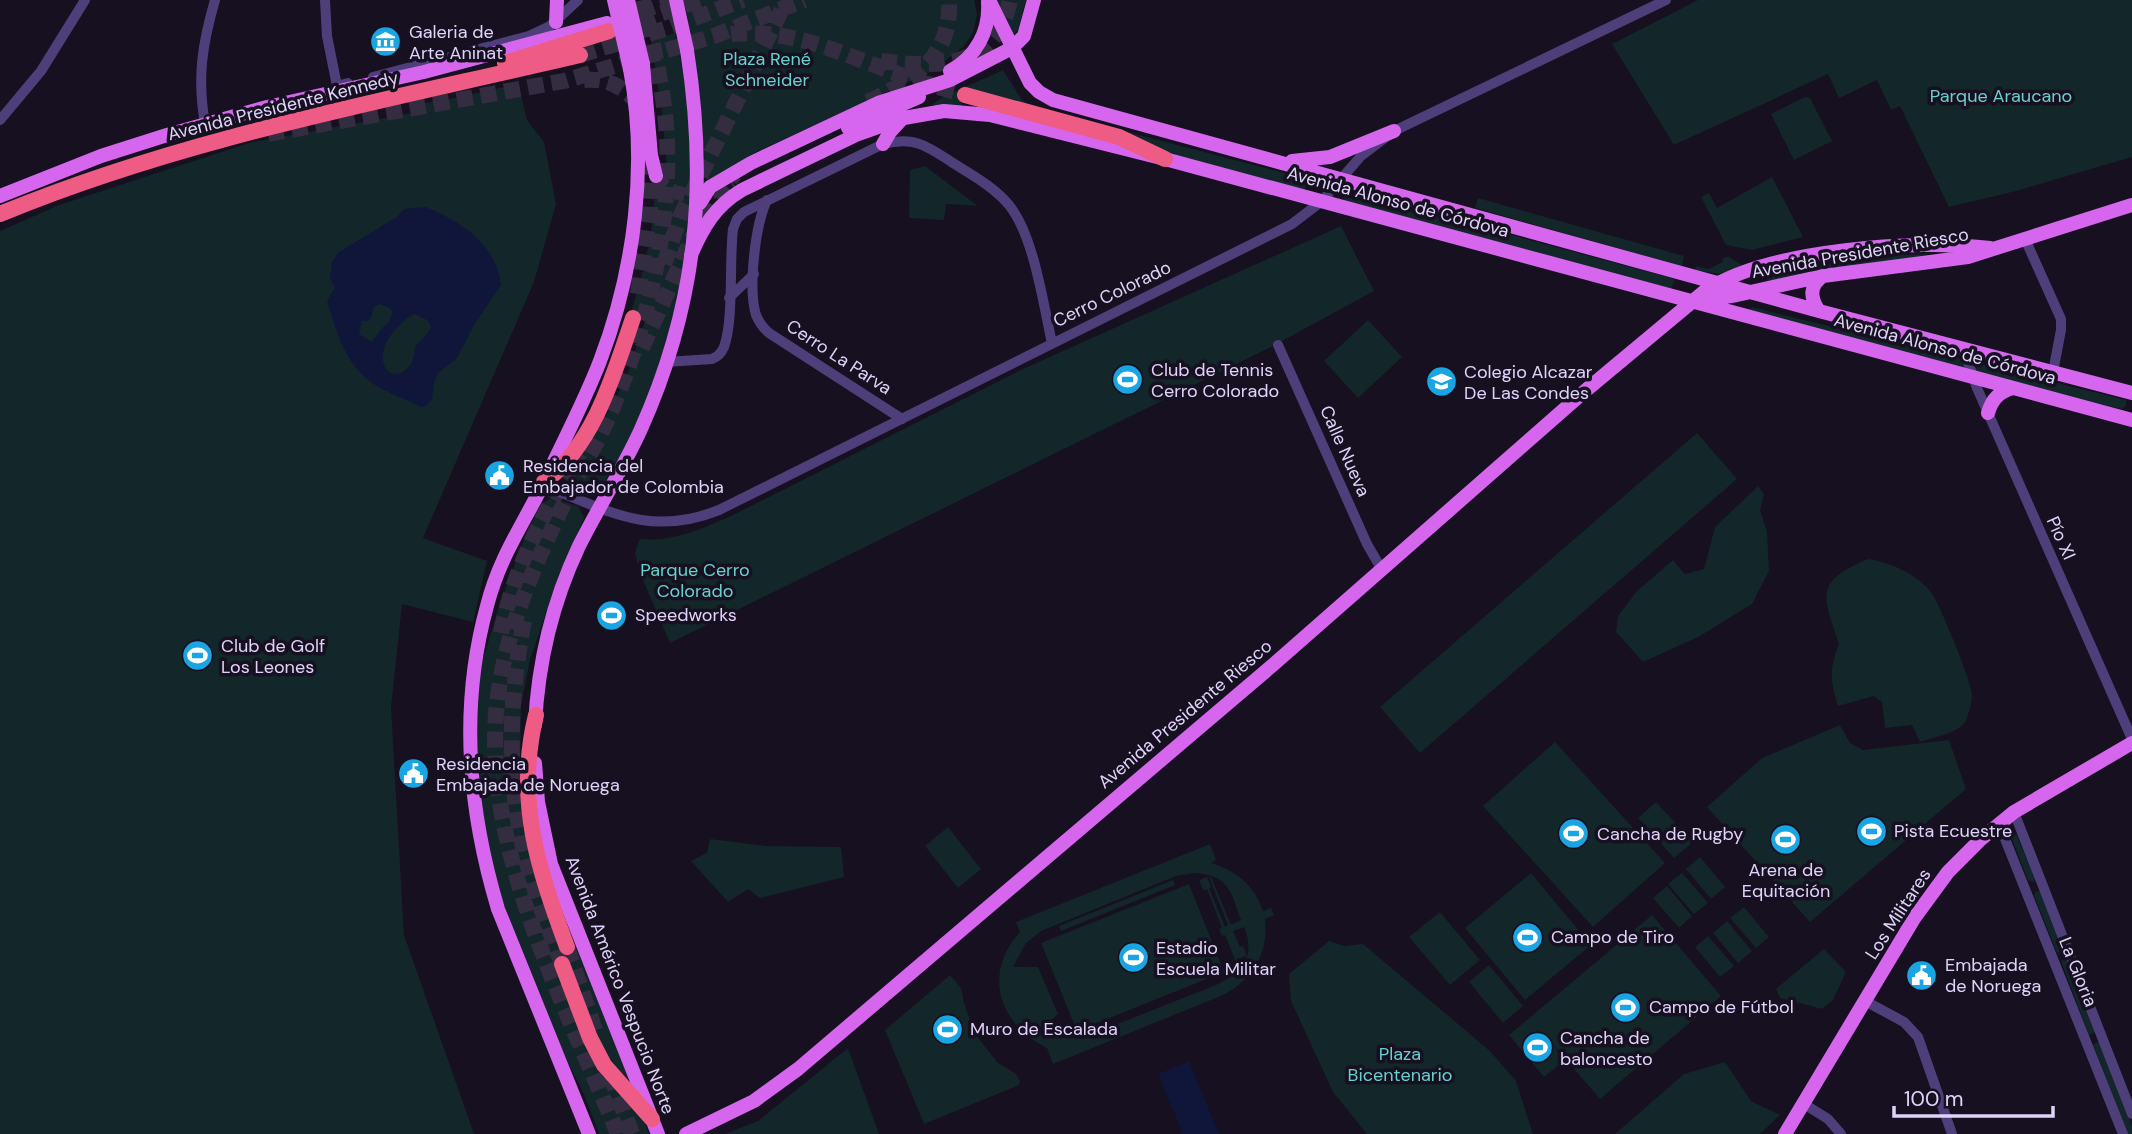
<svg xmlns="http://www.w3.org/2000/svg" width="2132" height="1134" viewBox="0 0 2132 1134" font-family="'DM Sans',sans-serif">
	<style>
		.green { fill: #13262a; fill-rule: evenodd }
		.water { fill: #0f163a; fill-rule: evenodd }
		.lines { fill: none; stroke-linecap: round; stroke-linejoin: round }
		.major-tunnel { stroke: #342d41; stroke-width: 14; stroke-dasharray: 14 7; stroke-linecap: butt }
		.highway-tunnel { stroke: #342d41; stroke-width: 16; stroke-dasharray: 16 8; stroke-linecap: butt }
		.minor { stroke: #4e3f7a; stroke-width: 10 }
		.major { stroke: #d766ef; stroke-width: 14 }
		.highway { stroke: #ee5b84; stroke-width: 16 }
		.major-bridge { stroke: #d766ef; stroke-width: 14 }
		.labels { text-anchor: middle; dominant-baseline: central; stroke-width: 7; stroke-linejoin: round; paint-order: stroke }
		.poi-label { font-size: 18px; fill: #e0d3fa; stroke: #161020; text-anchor: start }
		.park-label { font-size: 18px; fill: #67d2cd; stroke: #161020 }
		.street-label { font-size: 18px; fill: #e0d3fa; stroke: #161020 }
	</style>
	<rect width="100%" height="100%" fill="#161020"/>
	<path class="green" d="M684 0H974L977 15 973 33 963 47 930 72 756 152 707 183 694 48Z
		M994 0H1026L1018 30 1010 39Z
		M1698 0H2132V157L2016 191 1949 207 1900 106 1891 110 1877 80 1839 98 1828 74 1674 145 1612 44Z
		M675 33 691 112 693 231 660 367 629 441 597 495 564 480 612 406 628 372 645 321 630 316C643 271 656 229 654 182L668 178 662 114 651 40Z
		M1003 70 1022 100 1033 108 966 92 961 105 935 107 933 104 941 98Z
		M518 84 527 120 544 142 556 204 534 282 423 538 487 561 473 622 402 604 391 707 404 935 474 1134H0V231L59 205 252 142 412 113 411 105 445 100Z
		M1805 97 1810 98 1832 141 1794 160 1771 114Z
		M1109 127 1307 179 1304 191 1164 154Z
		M925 166 978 206 946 204 944 220 909 218 910 170Z
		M1772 177 1803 237 1752 250 1726 245 1701 197 1709 193 1717 208Z
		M1343 196 1419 214 1436 215 1675 279 1671 289 1345 203Z
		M1478 198 1684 256 1682 266 1475 208Z
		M1341 226 1374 291 1269 348 670 643 640 573 635 553 640 539C674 542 701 529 731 516L1023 369Z
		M1930 254 1866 268 1775 282 1760 277 1871 256Z
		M1728 256 1743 266 1719 274 1695 270 1696 266 1708 269 1723 262 1722 259Z
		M1752 307 2126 400V406L2122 409 2050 393 1741 313Z
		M1368 320 1402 357 1358 398 1324 361Z
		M1697 433 1737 479 1420 753 1380 707Z
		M1758 486 1764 494 1760 510 1767 532 1769 571 1752 604 1700 636 1643 662 1616 632 1618 616 1637 591 1673 560 1685 574 1704 569 1715 527Z
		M551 498 578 506 584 518 559 574 530 660 521 705 520 769 522 801 563 949 575 945 631 1081C593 1052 580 1001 563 958L553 964 579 1029 642 1117 649 1134H599L583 1092 565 1056 502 899 489 855 474 748 480 669 500 603 529 527 544 502Z
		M1868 559C1892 563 1918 574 1933 595 1940 606 1973 684 1972 696 1972 702 1968 717 1965 722 1957 734 1933 737 1920 742L1912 725 1885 728 1882 702 1874 696 1838 706C1830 680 1829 669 1839 644 1823 596 1813 582 1868 559Z
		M1840 725 1850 743 1863 750 1949 740 1966 789 1810 922 1707 807 1762 758Z
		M1555 742 1665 863 1593 927 1483 806Z
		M1656 802 1693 842 1674 858 1638 818Z
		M948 827 981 869 958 888 925 846Z
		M2016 834 2035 878 2034 882 2028 880 2012 839Z
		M710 839 765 846 841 847 844 877 760 898 748 889 728 902 691 861 707 853Z
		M1210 844 1216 860 1211 863C1236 870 1255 886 1263 911L1271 908 1274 915 1265 919C1269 954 1252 981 1221 996L1053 1064 1047 1048C999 1025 982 973 1020 932L1016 922ZM1195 873C1230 876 1230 891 1241 920L1231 925 1211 877H1209L1228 925 1225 927 1209 888 1211 887 1207 877 1199 880 1203 890 1207 889 1222 928 1219 929 1222 936 1225 935 1238 967 1240 966 1237 959 1247 956 1243 946 1240 947 1233 931 1244 927C1256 956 1243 972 1216 985L1082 1038H1055L1040 1031 1058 1014 1038 967H1013L1026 943 1041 931 1176 876Z
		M1700 857 1725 887 1711 899 1686 869Z
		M1531 873 1591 945 1525 1000 1465 928Z
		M1682 873 1708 903 1694 914 1668 884Z
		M1173 880 1175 885 1061 931 1059 926Z
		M1189 884 1224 972 1077 1031 1041 943Z
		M1667 886 1692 916 1679 928 1653 898Z
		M2036 891 2041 892 2064 951 2057 953 2034 895Z
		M1744 907 1769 937 1756 948 1730 918Z
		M1440 912 1480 960 1450 985 1409 937Z
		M1652 915 1721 996 1600 1099 1543 1033 1565 1060 1544 1077 1509 1035Z
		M1727 921 1752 951 1738 963 1713 933Z
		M1708 936 1734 966 1720 977 1695 947Z
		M1329 941 1344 946 1363 944 1490 1051 1516 1081 1533 1134H1367L1333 1092 1291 1001 1289 974Z
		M1824 949 1846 972 1833 1000 1822 1009 1780 998 1776 989Z
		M2067 958 2096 1032 2089 1035 2061 961Z
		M1489 965 1523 1006 1503 1023 1469 982Z
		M950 975 961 988 964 1003 975 1034 998 1063 1015 1073 1020 1081 1019 1085 924 1124 885 1030Z
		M2099 1042 2132 1126V1134H2128L2093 1044Z
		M848 1048 879 1134H725L758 1121Z
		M1725 1062 1751 1101 1780 1115 1760 1134H1615L1684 1074Z"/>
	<path class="water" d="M425 207C461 221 496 244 501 285L474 325 457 358 438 373 434 383 432 399 426 406 421 407C404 398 381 391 367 379 344 360 335 328 327 301L335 288 330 278 332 262 339 252 397 217 404 209ZM379 304 390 308 393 313 387 325 383 327 372 342 359 334 362 321H368L372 316 373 308ZM415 314 427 320 431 326C428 337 419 339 415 348 414 353 414 359 411 364 391 391 366 358 398 327 403 322 408 316 415 314Z
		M1189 1061 1219 1134H1183L1158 1074Z"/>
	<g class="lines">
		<path class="major-tunnel" d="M621 19 676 0
			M656 176C674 204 708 196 734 184"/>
		<path class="highway-tunnel" d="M639 21 700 0
			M731 34C792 28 842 54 898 74 920 82 942 88 965 95
			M580 55 668 28 743 0
			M881 61C937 68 997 69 1010 0
			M584 80C608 78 625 87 640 106
			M868 102C913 80 952 58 949 0
			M268 134 564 81 714 36 804 0
			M664 264 680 217 784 5
			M638 294 650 210 652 160
			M642 348 704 212 716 194 735 174
			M524 621C508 703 506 786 528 867 537 900 550 932 562 964
			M501 633C514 567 545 510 580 453
			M567 947 597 1036
			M610 1074 632 1134
			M618 1134C569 1014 496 874 495 743 494 651 534 564 574 483 584 464 596 445 605 425 646 335 674 223 666 123 662 82 652 41 643 0"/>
		<path class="minor" d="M325 0 327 36 337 86 348 83
			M373 77 529 36 550 26 578 0
			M0 120 41 71 85 0
			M205 124C197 78 202 45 215 0
			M767 200C755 225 748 289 756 315 759 322 763 328 769 333L902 419
			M2025 239 2061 319V330L2053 372
			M729 298 754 274
			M1278 345 1367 544 1382 570
			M1963 348 1977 388 2132 739
			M665 362 712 359C718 356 721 354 724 347 734 319 729 262 733 229L737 219 744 212 883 144C915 136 927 146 953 163 972 175 994 187 1009 205 1034 236 1043 303 1052 343
			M542 485C607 510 649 538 719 510L1292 224 1322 201 1361 156 1394 131 1666 0
			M2014 812 2132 1114
			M1999 824 2123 1134
			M1865 1001 1904 1022 1918 1037 1952 1134
			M1804 1104 1828 1119 1841 1134"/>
		<path class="major" d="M989 0 1030 83 1039 92 1053 100 1819 311 2132 393
			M556 22 557 0
			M643 64 651 155 656 176
			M950 71C976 57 990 31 988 2
			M848 128 919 97
			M883 144 890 132 901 120
			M1292 161 1330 157 1394 131
			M0 196 101 156 167 135 267 107 424 72 607 23
			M700 203 710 187 751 163 878 103 950 80 1012 48 1024 36 1034 0
			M691 255C703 227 715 206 742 190L856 135 904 118 944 111 990 115 1165 159 2132 420
			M1705 300 1737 295 1823 276 1968 257 2132 205
			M1819 311C1810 298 1809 285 1823 276
			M1988 413C1992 399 1999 392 2013 388
			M535 725C538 664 553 601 579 546 599 506 623 469 641 429 697 304 708 184 687 50
			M535 763 538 802 551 864 658 1134
			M589 1134 498 909C468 809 459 707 487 606 500 555 525 522 547 476 565 438 585 400 600 361 635 269 648 165 630 69
			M686 1134 754 1101 798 1069 1274 664 1585 391 1705 291C1768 249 1916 239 1990 248
			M1785 1134 1915 917 1948 872 1981 839 2014 812 2132 743"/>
		<path class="highway" d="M505 63 609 31
			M965 95 1119 137 1165 159
			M0 214C186 137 385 101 580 55
			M544 482C594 445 614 374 633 318
			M536 715C515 800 538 868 567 947
			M562 964 590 1038 604 1065 652 1119"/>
		<path class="major-bridge" d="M614 0 630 69
			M628 0 643 64
			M676 0 687 50"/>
	</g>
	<defs>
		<symbol id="museum-disc" viewBox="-11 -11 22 22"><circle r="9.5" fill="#18a5e2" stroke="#161020"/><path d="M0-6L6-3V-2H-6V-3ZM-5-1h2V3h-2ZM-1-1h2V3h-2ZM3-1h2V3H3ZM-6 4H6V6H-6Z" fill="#fff"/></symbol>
		<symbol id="stadium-disc" viewBox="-11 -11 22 22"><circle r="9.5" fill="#18a5e2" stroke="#161020"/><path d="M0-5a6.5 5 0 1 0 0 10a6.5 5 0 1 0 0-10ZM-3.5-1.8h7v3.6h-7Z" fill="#fff"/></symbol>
		<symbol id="school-disc" viewBox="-11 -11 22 22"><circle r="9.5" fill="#18a5e2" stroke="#161020"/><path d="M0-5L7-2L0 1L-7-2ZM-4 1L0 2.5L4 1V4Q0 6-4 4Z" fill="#fff"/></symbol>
		<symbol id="civic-disc" viewBox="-11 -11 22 22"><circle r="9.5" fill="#18a5e2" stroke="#161020"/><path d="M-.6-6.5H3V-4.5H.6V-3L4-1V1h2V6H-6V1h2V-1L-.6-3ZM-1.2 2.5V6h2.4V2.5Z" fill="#fff"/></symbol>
	</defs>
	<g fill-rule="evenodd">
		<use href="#museum-disc" x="368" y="24" width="35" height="35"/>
		<use href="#stadium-disc" x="1110" y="362" width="35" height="35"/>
		<use href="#school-disc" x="1424" y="364" width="35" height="35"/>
		<use href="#civic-disc" x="482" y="458" width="35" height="35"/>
		<use href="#stadium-disc" x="594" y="598" width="35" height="35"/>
		<use href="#stadium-disc" x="180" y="638" width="35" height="35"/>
		<use href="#civic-disc" x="396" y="756" width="35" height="35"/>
		<use href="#stadium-disc" x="1854" y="814" width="35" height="35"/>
		<use href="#stadium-disc" x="1556" y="816" width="35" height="35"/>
		<use href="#stadium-disc" x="1768" y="822" width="35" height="35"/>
		<use href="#stadium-disc" x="1510" y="920" width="35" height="35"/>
		<use href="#stadium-disc" x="1116" y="940" width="35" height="35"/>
		<use href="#civic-disc" x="1904" y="958" width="35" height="35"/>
		<use href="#stadium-disc" x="1608" y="990" width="35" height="35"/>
		<use href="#stadium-disc" x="930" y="1012" width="35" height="35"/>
		<use href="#stadium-disc" x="1520" y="1030" width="35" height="35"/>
	</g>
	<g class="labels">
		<g class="poi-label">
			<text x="409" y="32">Galeria de<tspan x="409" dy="21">Arte Aninat</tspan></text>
			<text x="1151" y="370">Club de Tennis<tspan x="1151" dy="21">Cerro Colorado</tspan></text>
			<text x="1464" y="372">Colegio Alcazar<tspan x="1464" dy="21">De Las Condes</tspan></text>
			<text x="523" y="466">Residencia del<tspan x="523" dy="21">Embajador de Colombia</tspan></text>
			<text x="635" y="615">Speedworks</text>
			<text x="221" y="646">Club de Golf<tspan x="221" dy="21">Los Leones</tspan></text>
			<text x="436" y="764">Residencia<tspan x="436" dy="21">Embajada de Noruega</tspan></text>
			<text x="1894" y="831">Pista Ecuestre</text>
			<text x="1597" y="834">Cancha de Rugby</text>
			<text x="1786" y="870" text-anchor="middle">Arena de<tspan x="1786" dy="21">Equitación</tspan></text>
			<text x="1551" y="937">Campo de Tiro</text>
			<text x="1156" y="948">Estadio<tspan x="1156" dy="21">Escuela Militar</tspan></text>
			<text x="1945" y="965">Embajada<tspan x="1945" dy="21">de Noruega</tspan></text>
			<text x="1649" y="1007">Campo de Fútbol</text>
			<text x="970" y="1029">Muro de Escalada</text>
			<text x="1560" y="1038">Cancha de<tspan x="1560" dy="21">baloncesto</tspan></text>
		</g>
		<g class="park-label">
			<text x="767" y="59">Plaza René<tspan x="767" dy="21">Schneider</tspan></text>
			<text x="2001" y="96">Parque Araucano</text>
			<text x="695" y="570">Parque Cerro<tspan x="695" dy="21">Colorado</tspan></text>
			<text x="1400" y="1054">Plaza<tspan x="1400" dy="21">Bicentenario</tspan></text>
		</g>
		<g class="street-label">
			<text transform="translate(283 106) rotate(-14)">Avenida Presidente Kennedy</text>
			<text transform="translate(1398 202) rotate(15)">Avenida Alonso de Córdova</text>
			<text transform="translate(1860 253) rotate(-10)">Avenida Presidente Riesco</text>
			<text transform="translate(1112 294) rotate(-26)">Cerro Colorado</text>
			<text transform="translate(1945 349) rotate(15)">Avenida Alonso de Córdova</text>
			<text transform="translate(839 357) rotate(33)">Cerro La Parva</text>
			<text transform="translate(1345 451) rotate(66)">Calle Nueva</text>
			<text transform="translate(2061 538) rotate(66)">Pío XI</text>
			<text transform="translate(1185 714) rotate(-40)">Avenida Presidente Riesco</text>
			<text transform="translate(1898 914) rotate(-57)">Los Militares</text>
			<text transform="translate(2078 972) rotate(68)">La Gloria</text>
			<text transform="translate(620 985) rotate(69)">Avenida Américo Vespucio Norte</text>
		</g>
	</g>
	<path d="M1894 1106v10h159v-10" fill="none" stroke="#e0d3fa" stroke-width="3.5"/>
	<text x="1904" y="1106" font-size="21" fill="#e0d3fa" stroke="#161020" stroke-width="5" paint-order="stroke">100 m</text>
</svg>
